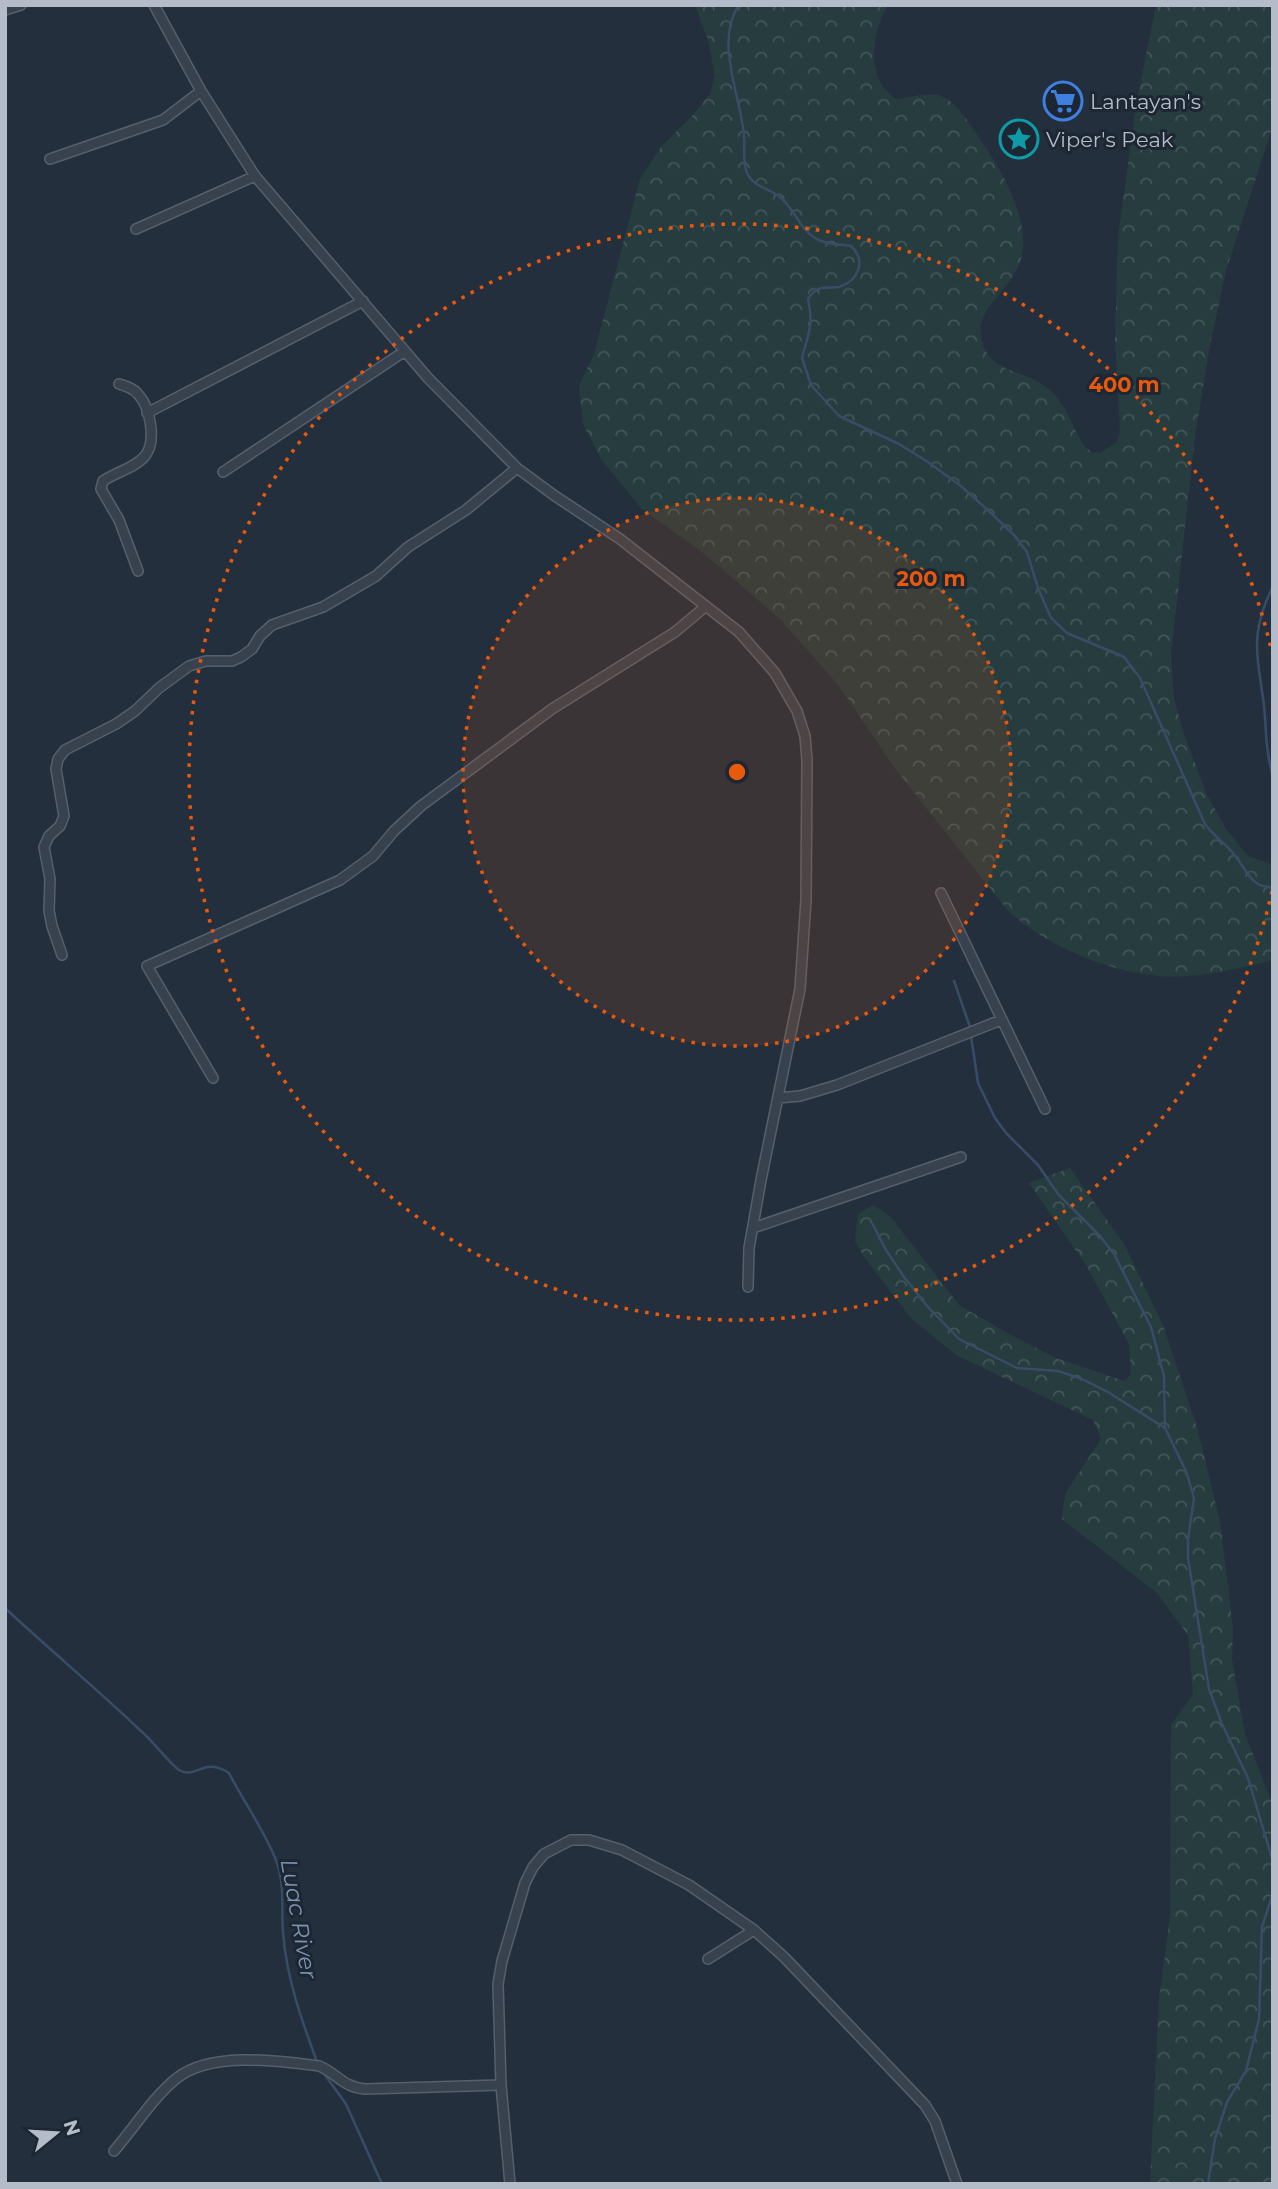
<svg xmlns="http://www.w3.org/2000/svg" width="1278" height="2189" viewBox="0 0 1278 2189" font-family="Montserrat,sans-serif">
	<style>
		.forest { fill: url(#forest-crowns) }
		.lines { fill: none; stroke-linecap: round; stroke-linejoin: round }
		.stream { stroke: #394c67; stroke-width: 2.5 }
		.minor-casing { stroke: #565f6c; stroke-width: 12 }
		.minor { stroke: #38414e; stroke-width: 9 }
		.ring { fill: none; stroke: #e8590c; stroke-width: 3.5; stroke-dasharray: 3.5 7 }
		.labels { text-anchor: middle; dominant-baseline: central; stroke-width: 6; stroke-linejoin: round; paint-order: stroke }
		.poi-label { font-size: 21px; fill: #b4bcc9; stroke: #1d2633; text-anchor: start }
		.water-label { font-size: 23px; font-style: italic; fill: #7c92b1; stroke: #1d2633 }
		.centre { fill: #e8590c; stroke: #1d2633; stroke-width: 3.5 }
		.ring-label { font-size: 21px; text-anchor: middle; font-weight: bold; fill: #e8590c; stroke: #1d2633; stroke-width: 6; stroke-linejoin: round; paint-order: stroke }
	</style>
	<defs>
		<pattern id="forest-crowns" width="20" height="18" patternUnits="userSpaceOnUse" patternTransform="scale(1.75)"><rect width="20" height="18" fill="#263c3f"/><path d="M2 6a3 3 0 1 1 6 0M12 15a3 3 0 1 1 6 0" fill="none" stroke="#435659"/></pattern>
	</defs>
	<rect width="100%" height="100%" fill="#242f3e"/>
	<path class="forest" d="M695 5H888C871 34 865 79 896 99 910 98 930 91 943 97 957 103 967 120 975 132 998 165 1032 217 1021 259 1013 290 972 308 982 342 991 373 1024 370 1045 386 1066 401 1071 426 1085 447L1092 452 1100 453 1117 442 1120 431 1115 338 1118 237 1136 105 1156 5H1273V125L1226 271 1210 345 1195 436 1171 655 1174 699 1184 734 1207 795 1226 829 1248 856 1273 865V960C1238 969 1196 979 1160 976 1106 971 1049 947 1008 911L894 767 839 686 781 620 706 555 641 508 601 459 583 424 579 386 594 354 640 179 661 147 691 117 710 94 715 75 708 40Z
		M1070 1168 1124 1244 1163 1325 1197 1427 1220 1521 1233 1628 1232 1659 1245 1734 1273 1805V2184H1150L1159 1999 1170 1917 1171 1725 1193 1694 1188 1635 1157 1593 1062 1519 1065 1494 1101 1439 1093 1420 956 1355 911 1318 864 1257 855 1241 858 1214 873 1205 890 1216 959 1305 1009 1334 1056 1358 1124 1381 1131 1374 1129 1344 1086 1265 1029 1183Z"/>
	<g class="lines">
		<path class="stream" d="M739 5C714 41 741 97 744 136 745 148 742 161 747 173 754 188 770 188 781 198 795 210 799 228 815 238 825 245 840 244 851 246 867 261 858 281 839 287 833 288 827 287 821 288 815 290 811 294 808 299 814 325 808 334 802 358L811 385 839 416 899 444 928 462 962 487 992 514 1015 536 1027 552 1038 588 1051 618 1067 633 1124 657 1140 678 1205 824C1213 835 1223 842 1232 852 1245 866 1250 889 1273 887
			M1273 586C1251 631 1256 650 1263 698 1266 716 1265 735 1268 753 1269 762 1272 771 1273 780
			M954 981 970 1027
			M971 1036 978 1083 995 1118 1006 1133 1038 1165 1058 1194 1100 1236 1114 1254 1151 1327 1164 1376 1165 1428 1186 1471 1194 1498 1188 1540V1558L1209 1689 1222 1724 1248 1778 1273 1862
			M872 1223 886 1250 904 1277 927 1306 959 1339 1017 1368 1058 1371 1082 1379 1108 1392 1165 1428
			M5 1608C50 1650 97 1689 141 1731 152 1740 169 1763 179 1770 196 1780 204 1756 229 1773 243 1801 267 1834 277 1863 285 1886 281 1909 283 1932 286 1977 302 2021 317 2062
			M322 2071 346 2104 382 2184
			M1208 2184 1215 2139 1227 2102 1246 2071 1259 2019 1262 1927 1273 1893"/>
		<defs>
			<path id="minor" d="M154 5 201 91 255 176 428 378 517 468 555 496 620 539 739 632 775 673 797 711 805 736 807 760 806 900 800 989 761 1180 749 1248 748 1287
				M5 10 21 5
				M50 159 163 120 201 91
				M136 229 255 176
				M119 384C126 386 133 388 138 394 150 407 157 441 145 456 135 468 116 472 103 481L101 489 119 520 138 571
				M147 413 363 301
				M223 472 405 351
				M941 893 1045 1109
				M62 955 52 926 49 911 50 879 44 847 49 836 60 826 64 816 56 769 58 759 65 750 116 724 135 711 159 688 189 666 206 661H232L241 657 252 649 260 636 272 625 323 607 376 576 408 547 466 510 517 468
				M213 1078 147 966 340 880 373 856 394 831 421 806 552 709 675 632 706 606
				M778 1098 800 1096 837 1085 1001 1020
				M753 1228 961 1157
				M708 1959 754 1930
				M114 2151C134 2128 154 2096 177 2078 212 2051 278 2061 319 2066 337 2073 342 2087 365 2089L501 2085
				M510 2184 501 2085 498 1984 502 1961 525 1883 533 1867 544 1854 571 1840H589L622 1850 689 1885 754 1930 784 1957 925 2105 935 2121 957 2184"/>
		</defs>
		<use href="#minor" class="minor-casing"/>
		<use href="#minor" class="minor"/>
	</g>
	<circle cx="737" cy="772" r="274" fill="#e8590c" fill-opacity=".12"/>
	<g class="ring">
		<circle cx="737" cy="772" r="274"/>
		<path d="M1272 891A548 548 0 1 1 1272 653"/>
	</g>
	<defs>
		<symbol id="supermarket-ring" viewBox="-11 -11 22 22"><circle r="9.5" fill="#1d2633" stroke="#3f7fe0" stroke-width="1.5"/><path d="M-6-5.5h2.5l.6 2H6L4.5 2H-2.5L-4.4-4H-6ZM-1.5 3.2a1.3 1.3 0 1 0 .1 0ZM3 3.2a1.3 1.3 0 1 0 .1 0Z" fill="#3f7fe0"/></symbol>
		<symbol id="sight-ring" viewBox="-11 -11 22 22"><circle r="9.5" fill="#1d2633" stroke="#0f9aa8" stroke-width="1.5"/><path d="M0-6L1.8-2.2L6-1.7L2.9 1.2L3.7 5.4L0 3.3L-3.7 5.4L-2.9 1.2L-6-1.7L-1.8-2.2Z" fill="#0f9aa8"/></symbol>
	</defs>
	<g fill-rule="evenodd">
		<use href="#supermarket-ring" x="1041" y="79" width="44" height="44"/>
		<use href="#sight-ring" x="997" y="117" width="44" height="44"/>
	</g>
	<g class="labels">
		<g class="poi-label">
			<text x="1090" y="101">Lantayan's</text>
			<text x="1046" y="139">Viper's Peak</text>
		</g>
		<g class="water-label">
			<text transform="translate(299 1919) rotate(80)">Luac River</text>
		</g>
	</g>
	<circle cx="737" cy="772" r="10" class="centre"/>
	<g class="ring-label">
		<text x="1124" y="392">400 m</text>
		<text x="931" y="586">200 m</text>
	</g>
	<rect width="1278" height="2189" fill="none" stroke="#b4bcc9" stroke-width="14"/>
	<g transform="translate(56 2133) rotate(72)" stroke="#1d2633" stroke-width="5" paint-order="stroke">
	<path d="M0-5L12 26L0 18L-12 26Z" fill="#b4bcc9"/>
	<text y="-10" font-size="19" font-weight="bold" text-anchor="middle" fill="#b4bcc9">N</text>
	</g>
</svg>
